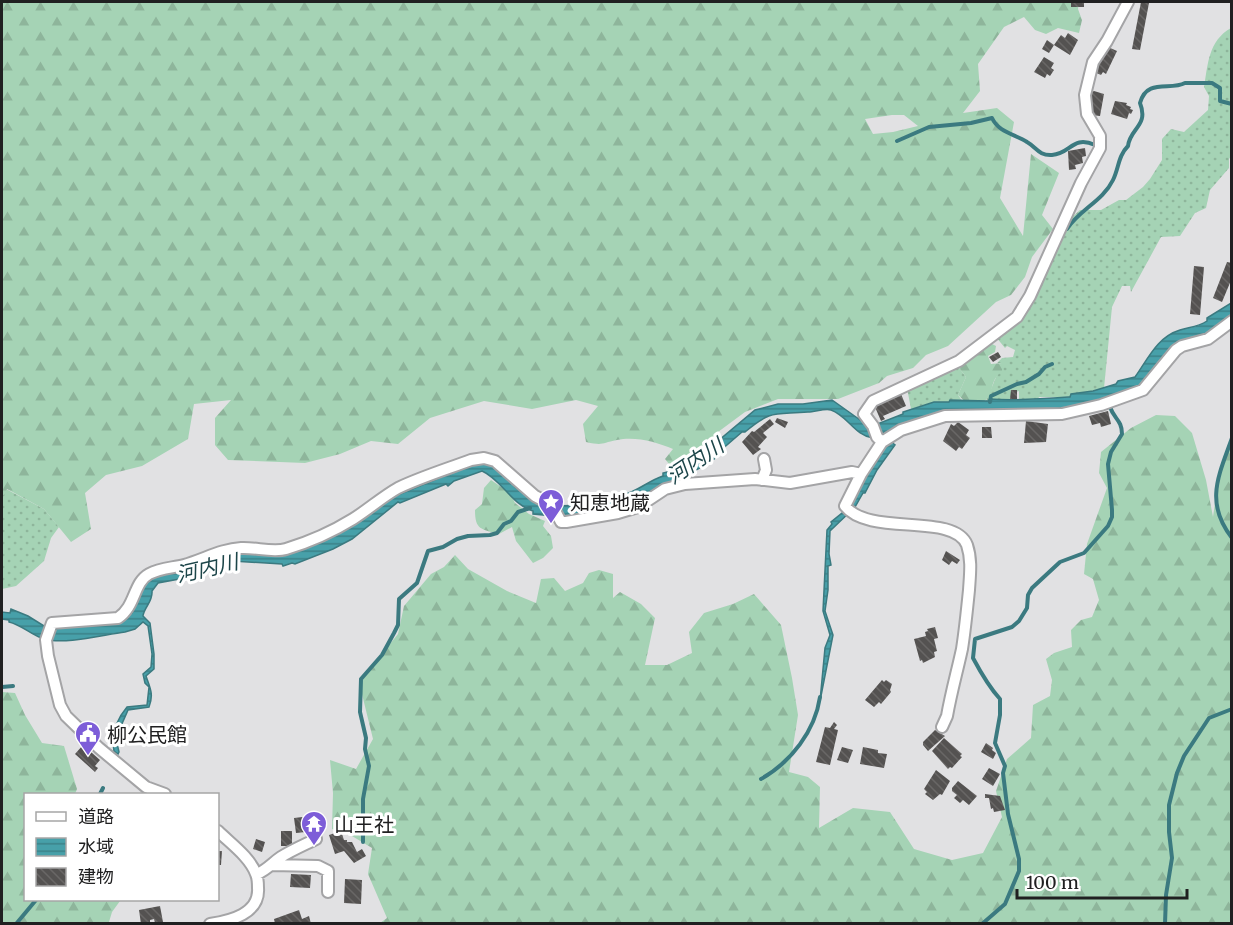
<svg xmlns="http://www.w3.org/2000/svg" width="1233" height="925" viewBox="0 0 1233 925" font-family="Merriweather,'Noto Sans JP',serif">
	<style>
		.grass { fill: url(#grass-dots) }
		.forest { fill: url(#forest-firs); fill-rule: evenodd }
		.water { fill: url(#water-rules); stroke: #3b7a80; stroke-width: 1.5 }
		.lines { fill: none; stroke-linecap: round; stroke-linejoin: round }
		.stream { stroke: #3b7a80; stroke-width: 4 }
		.building { fill: url(#building-back-hatch) }
		.minor-casing { stroke: #a4a4a6; stroke-width: 14 }
		.minor { stroke: #fff; stroke-width: 10 }
		.labels { text-anchor: middle; dominant-baseline: central; stroke-width: 6; stroke-linejoin: round; paint-order: stroke }
		.poi-label { font-size: 20px; fill: #202021; stroke: #fff; text-anchor: start }
		.water-label { font-size: 21px; font-style: italic; fill: #1c4549; stroke: #fff }
	</style>
	<defs>
		<pattern id="grass-dots" width="8" height="8" patternUnits="userSpaceOnUse" patternTransform="scale(1.5)"><rect width="8" height="8" fill="#a5d3b5"/><path d="M2 2h.1M6 6h.1" fill="none" stroke="#8eb59b" stroke-width="1.8" stroke-linecap="round"/></pattern>
		<pattern id="forest-firs" width="22" height="20" patternUnits="userSpaceOnUse" patternTransform="scale(1.5)"><rect width="22" height="20" fill="#a5d3b5"/><path d="M5 1l3.5 6h-7zM16 11l3.5 6h-7z" fill="#8eb59b"/></pattern>
		<pattern id="water-rules" width="6" height="5" patternUnits="userSpaceOnUse" patternTransform="scale(1.5)"><rect width="6" height="5" fill="#47a0a9"/><path d="M0 2.5h6" fill="none" stroke="#3b8289"/></pattern>
		<pattern id="building-back-hatch" width="6" height="6" patternUnits="userSpaceOnUse" patternTransform="scale(1.5)"><rect width="6" height="6" fill="#545251"/><path d="M-1 5l2 2M0 0l6 6M5-1l2 2" fill="none" stroke="#696766"/></pattern>
	</defs>
	<rect width="100%" height="100%" fill="#e1e1e3"/>
	<path class="grass" d="M1231 28 1232 155 1229 159V168L1210 190 1206 208 1195 213 1180 236 1161 237 1131 292 1130 286H1122L1112 307 1104 388 1093 391 1071 394V397H1039L1038 399 1019 400V391L1013 393 1009 400 990 399 989 401H986L1002 363H997L1002 358 1013 357 1015 350 1007 346 1005 348 996 337 1014 323 1067 222 1080 210H1101L1119 200H1126L1143 187 1150 179 1162 160V139L1171 129 1184 132 1208 110 1209 96 1204 87C1208 65 1208 41 1231 28Z
		M957 365 966 377 958 395 963 402 950 400 949 402H934L911 409 907 388Z
		M6 489 44 509 59 527 51 538 44 561 16 586 2 589V497Z"/>
	<path class="forest" d="M2 2H1079L1078 9 1082 20 1079 33 1058 28 1046 34 1035 30 1024 17 1004 27 978 64 980 91 963 113 997 108 1014 122 1000 198 1023 236 1031 154 1059 173 1042 215 1053 229 1032 257 1025 277 1011 295 996 302 948 346 926 355 913 368 887 376 879 383 838 399H778L745 412 718 432 699 454 679 468 669 464 665 459 673 449C657 442 635 436 617 440 601 443 604 446 586 442L583 424 598 406 576 400 532 409 484 401 430 418 398 444 371 441 340 454 305 463 228 460 215 445V418L231 400 194 404 188 439 142 466 106 475 85 493 91 529 71 542 44 509 7 489 2 497ZM892 115H904L918 126 893 132 873 134 865 119Z
		M988 342 996 346 995 352 988 356 991 364 1002 363V371C984 386 1001 398 971 407L958 395 966 377 957 365Z
		M1231 412V923H380L387 918 368 874 372 848 352 836 332 829 333 793 330 760 356 769 373 739 359 682 398 634 404 606 431 574 444 567 455 555 468 569 507 591 536 603 541 579 554 578 565 591 583 583 589 573 599 570 613 574V598L620 592 641 604 655 618 645 665H667L692 653 689 632 704 613 733 604 754 594 781 625 792 678 798 715 789 772 808 777 820 787 819 828 853 808 890 812 914 849 952 860 983 853 1002 817 996 791 1007 759 1031 738 1033 705 1050 696 1052 680 1046 659 1054 653 1072 647 1071 630 1081 620 1092 617 1099 600 1093 579 1084 574 1087 544 1107 488 1099 473 1101 452 1131 428 1156 415 1175 416 1192 433 1206 480 1213 517 1218 482 1230 441Z
		M491 480 510 493 515 503 529 514 545 521 543 526 551 536 553 548 543 558 533 563 516 541 512 527 499 534C481 529 475 530 475 510L482 504 484 488Z
		M2 692 15 693 25 715 42 743 64 746 77 789 75 794H26V900H97L104 901 107 900H119L120 901 112 912 109 922 2 923Z"/>
	<path class="water" d="M1231 303V317L1203 337 1176 345 1161 360 1145 385 1108 398 1071 407 1036 411H953L907 422 873 438C854 435 848 416 831 410 825 408 815 412 808 412 775 415 772 409 745 432H742L720 451 714 459 711 458 700 468 670 484 666 483 647 497 625 507 564 517 533 514V511C512 505 501 479 482 471L454 481 448 486 446 484 400 503 398 502 352 539 333 549 295 564 292 563 283 566 282 564 232 561 201 575 158 583 152 591C153 602 144 607 143 616L150 623 154 654V669L146 676C150 688 154 694 149 707L128 710C122 725 114 735 119 752L118 754 114 751C111 734 116 720 127 707L147 705 149 687 145 683 143 674 151 667 152 654 148 626 143 622 135 629 125 632C102 635 65 645 44 639 31 635 22 625 9 622V620L2 619V612L10 613 11 609 28 616 44 626 55 629 121 620 132 613 142 587 154 577 198 566 230 554 242 553 281 556 309 547 342 532 395 496 476 463 492 465 504 474 515 487 535 503 557 506 582 505V502H600L622 498 623 495C638 491 648 481 663 476V473L675 470 694 461 755 410 778 404H803L832 400 870 427 903 414V412L934 402H949L950 400 988 401 990 399C1017 401 1043 399 1070 397L1071 394 1093 391 1116 384 1118 381 1135 377C1148 359 1157 337 1180 330 1190 327 1198 327 1207 321V318Z
		M890 441 895 445 877 470 865 493H863L855 507 830 531 829 554 831 565 828 566V590L825 611 833 635 820 701 825 648 830 635 823 611 827 530 832 524 831 522 852 505 853 497 884 446Z"/>
	<g class="lines">
		<path class="stream" d="M897 141 929 127 971 123 992 118C999 133 1015 134 1027 142 1036 147 1039 156 1052 155 1071 154 1072 135 1095 145
			M1067 229C1079 210 1103 201 1113 180 1119 168 1118 156 1128 146 1130 128 1149 126 1140 103 1147 78 1170 91 1185 83H1212L1220 88V101L1232 104
			M990 402 991 396 1017 384 1026 382 1039 374 1045 367 1052 364
			M1232 438C1219 475 1204 502 1232 538
			M2 687 13 686
			M761 779C791 762 815 731 820 697
			M100 794 103 788
			M363 842V799L369 766 365 749 366 738 360 712 361 679 382 655 394 633 398 625 399 599 417 583 428 551 443 547 457 539 468 536 490 535 497 533 504 524 511 521 518 512 530 508
			M16 924 36 900
			M947 924H956
			M982 924 1005 904 1019 871V859L1008 814 1003 773 1005 766 995 743 1000 715V699C989 687 981 673 973 658L975 639 1012 627 1019 621 1027 608 1028 595 1032 588 1060 562 1084 553 1108 526 1112 517V510L1108 464 1111 452 1122 434C1122 420 1114 419 1110 407
			M1165 924 1166 895 1172 858 1169 832V805L1177 773 1184 756 1209 718 1232 709"/>
	</g>
	<path class="building" d="M1071 2H1084V7H1071Z
		M1141 2 1149 3 1140 50 1132 49Z
		M1068 33 1078 40 1070 55 1054 45 1061 35 1065 38Z
		M1047 40 1054 45 1049 53 1042 49Z
		M1108 47 1117 51 1106 74 1103 72 1101 75 1094 72Z
		M1044 57 1054 63 1051 68 1054 70 1050 76 1047 74 1045 78 1034 72Z
		M1094 91 1104 94 1100 116 1090 115 1088 109 1092 92Z
		M1115 101 1127 103 1126 105 1131 107 1130 109 1133 110 1131 114 1129 113 1127 119 1111 114Z
		M1085 148 1086 156 1082 157 1083 163 1075 165 1076 169 1069 170 1068 151Z
		M1227 262 1232 263V278L1222 302 1213 298Z
		M1194 266 1204 267 1200 315 1190 314Z
		M998 352 1001 357 993 362 989 357Z
		M1011 390H1017V399H1010Z
		M901 394 906 406 883 416 885 419 881 421 875 407Z
		M1108 411 1111 424 1101 427 1100 423 1092 425 1089 416Z
		M777 418 788 422 785 428 775 422Z
		M770 419 774 424 763 433 767 437 758 447 761 449 753 455 742 442 752 431 754 432Z
		M1026 421 1048 424 1046 442 1024 443Z
		M958 422 969 430 966 435 970 438 962 449 959 447 956 451 943 441 951 424 954 426Z
		M982 427H991L992 438H982Z
		M946 551 960 560 957 564 952 561 949 565 942 560Z
		M935 627 938 638 934 639 937 651 934 652 935 657 923 663 922 660 920 661 914 639 926 636 925 632 928 631 927 629Z
		M882 680 884 682 886 680 892 684 890 690 891 692 881 704 879 702 874 707 865 700Z
		M834 722 837 725 834 729 838 730 830 765 816 762 825 727 830 728Z
		M935 730 945 736 928 751 923 745V742Z
		M944 738 962 754 960 756 962 757 952 768 950 767 948 769 932 751Z
		M986 743 993 748 992 750 996 753 993 759 981 752Z
		M83 745 100 760 95 766 98 768 95 772 75 754Z
		M842 747 853 750 848 763 837 760Z
		M863 747 878 750V753L887 754 884 768 860 764Z
		M989 768 1000 774 993 786 982 779Z
		M936 770 950 781 942 795 940 794 933 800 925 794 927 792 924 789Z
		M958 781 977 796 969 805 963 800 960 803 954 798 957 795 952 791V788Z
		M985 794 1000 796 1005 810 994 812 993 808 991 809 989 798H985Z
		M317 812V816L324 815 326 830 296 833 294 818 311 816 310 813Z
		M281 831H292V846H281Z
		M341 831 344 840H347V842H352L357 852 362 849 366 856 354 863 344 851 335 854 329 835Z
		M256 839 265 842 262 852 253 849Z
		M218 851H222L221 865H218Z
		M291 874 311 875 310 888 290 887Z
		M345 879 362 880 361 904 344 903Z
		M160 906 163 922 155 923 154 919 150 920V923L141 924 139 910Z
		M299 910 302 919 309 916 311 924H275L274 919Z"/>
	<g class="lines">
		<defs>
			<path id="minor" d="M882 442 877 437 873 426 864 414 873 401 959 361 1017 317 1030 296 1081 183 1100 148V136L1087 114 1085 95 1093 62 1107 41 1128 2
				M861 474 845 506C869 537 954 512 967 545 972 560 970 574 969 590 967 610 965 630 962 649 957 672 951 693 947 716L942 727
				M762 480 766 470 764 459
				M165 794 146 787 99 748 66 716 60 705 48 656 46 640 52 623 118 618C136 606 133 583 149 574 160 568 172 568 184 565 203 560 221 549 241 548 255 547 273 553 286 549 309 542 332 532 353 519 369 509 382 497 398 488 421 477 447 469 471 460L484 458 495 461 535 496 552 505 561 522H566L618 513 638 507 665 489 685 484 755 479 790 483 852 472 861 474 882 442 901 430 945 416 1062 414 1101 405 1143 390 1176 350 1182 346 1208 339 1232 321
				M272 865 318 866 328 871V892
				M257 874C267 870 272 863 281 857 292 850 304 845 316 839
				M210 924C230 921 260 914 258 888 258 884 258 878 256 874 250 857 230 843 218 831"/>
		</defs>
		<use href="#minor" class="minor-casing"/>
		<use href="#minor" class="minor"/>
	</g>
	<defs>
		<symbol id="sight-pin" viewBox="-11 -11 22 30"><path d="M0 17L-7.5 6A9.5 9.5 0 1 1 7.5 6Z" fill="#7d5dd8" stroke="#fff"/><path d="M0-6L1.8-2.2L6-1.7L2.9 1.2L3.7 5.4L0 3.3L-3.7 5.4L-2.9 1.2L-6-1.7L-1.8-2.2Z" fill="#fff"/></symbol>
		<symbol id="civic-pin" viewBox="-11 -11 22 30"><path d="M0 17L-7.5 6A9.5 9.5 0 1 1 7.5 6Z" fill="#7d5dd8" stroke="#fff"/><path d="M-.6-6.5H3V-4.5H.6V-3L4-1V1h2V6H-6V1h2V-1L-.6-3ZM-1.2 2.5V6h2.4V2.5Z" fill="#fff"/></symbol>
		<symbol id="temple-pin" viewBox="-11 -11 22 30"><path d="M0 17L-7.5 6A9.5 9.5 0 1 1 7.5 6Z" fill="#7d5dd8" stroke="#fff"/><path d="M0-6L5-2H3V0L6.5 2.5H4V6H1.5V3h-3V6H-4V2.5H-6.5L-3 0V-2H-5Z" fill="#fff"/></symbol>
	</defs>
	<g fill-rule="evenodd">
		<use href="#sight-pin" x="536" y="487" width="30" height="40"/>
		<use href="#civic-pin" x="73" y="719" width="30" height="40"/>
		<use href="#temple-pin" x="299" y="809" width="30" height="40"/>
	</g>
	<g class="labels">
		<g class="poi-label">
			<text x="570" y="502">知恵地蔵</text>
			<text x="107" y="734">柳公民館</text>
			<text x="334" y="824">山王社</text>
		</g>
		<g class="water-label">
			<text transform="translate(695 461) rotate(-34)">河内川</text>
			<text transform="translate(207 568) rotate(-13)">河内川</text>
		</g>
	</g>
	<rect width="1233" height="925" fill="none" stroke="#202021" stroke-width="6"/>
	<rect x="24" y="793" width="195" height="108" fill="#ffffff" stroke="#a6a6a6" stroke-width="1.5"/>
	<rect x="36" y="812" width="30" height="9" fill="#ffffff" stroke="#a6a6a6" stroke-width="1.5"/>
	<text x="78" y="823" font-size="18" fill="#202021">道路</text>
	<rect x="36" y="838" width="30" height="18" fill="url(#water-rules)" stroke="#a6a6a6" stroke-width="1.5"/>
	<text x="78" y="853" font-size="18" fill="#202021">水域</text>
	<rect x="36" y="868" width="30" height="18" fill="url(#building-back-hatch)" stroke="#a6a6a6" stroke-width="1.5"/>
	<text x="78" y="883" font-size="18" fill="#202021">建物</text>
	<path d="M1017 889v9h170v-9" fill="none" stroke="#202021" stroke-width="3"/>
	<text x="1026" y="889" font-size="18" fill="#202021" stroke="#ffffff" stroke-width="4.5" paint-order="stroke">100 m</text>
</svg>
